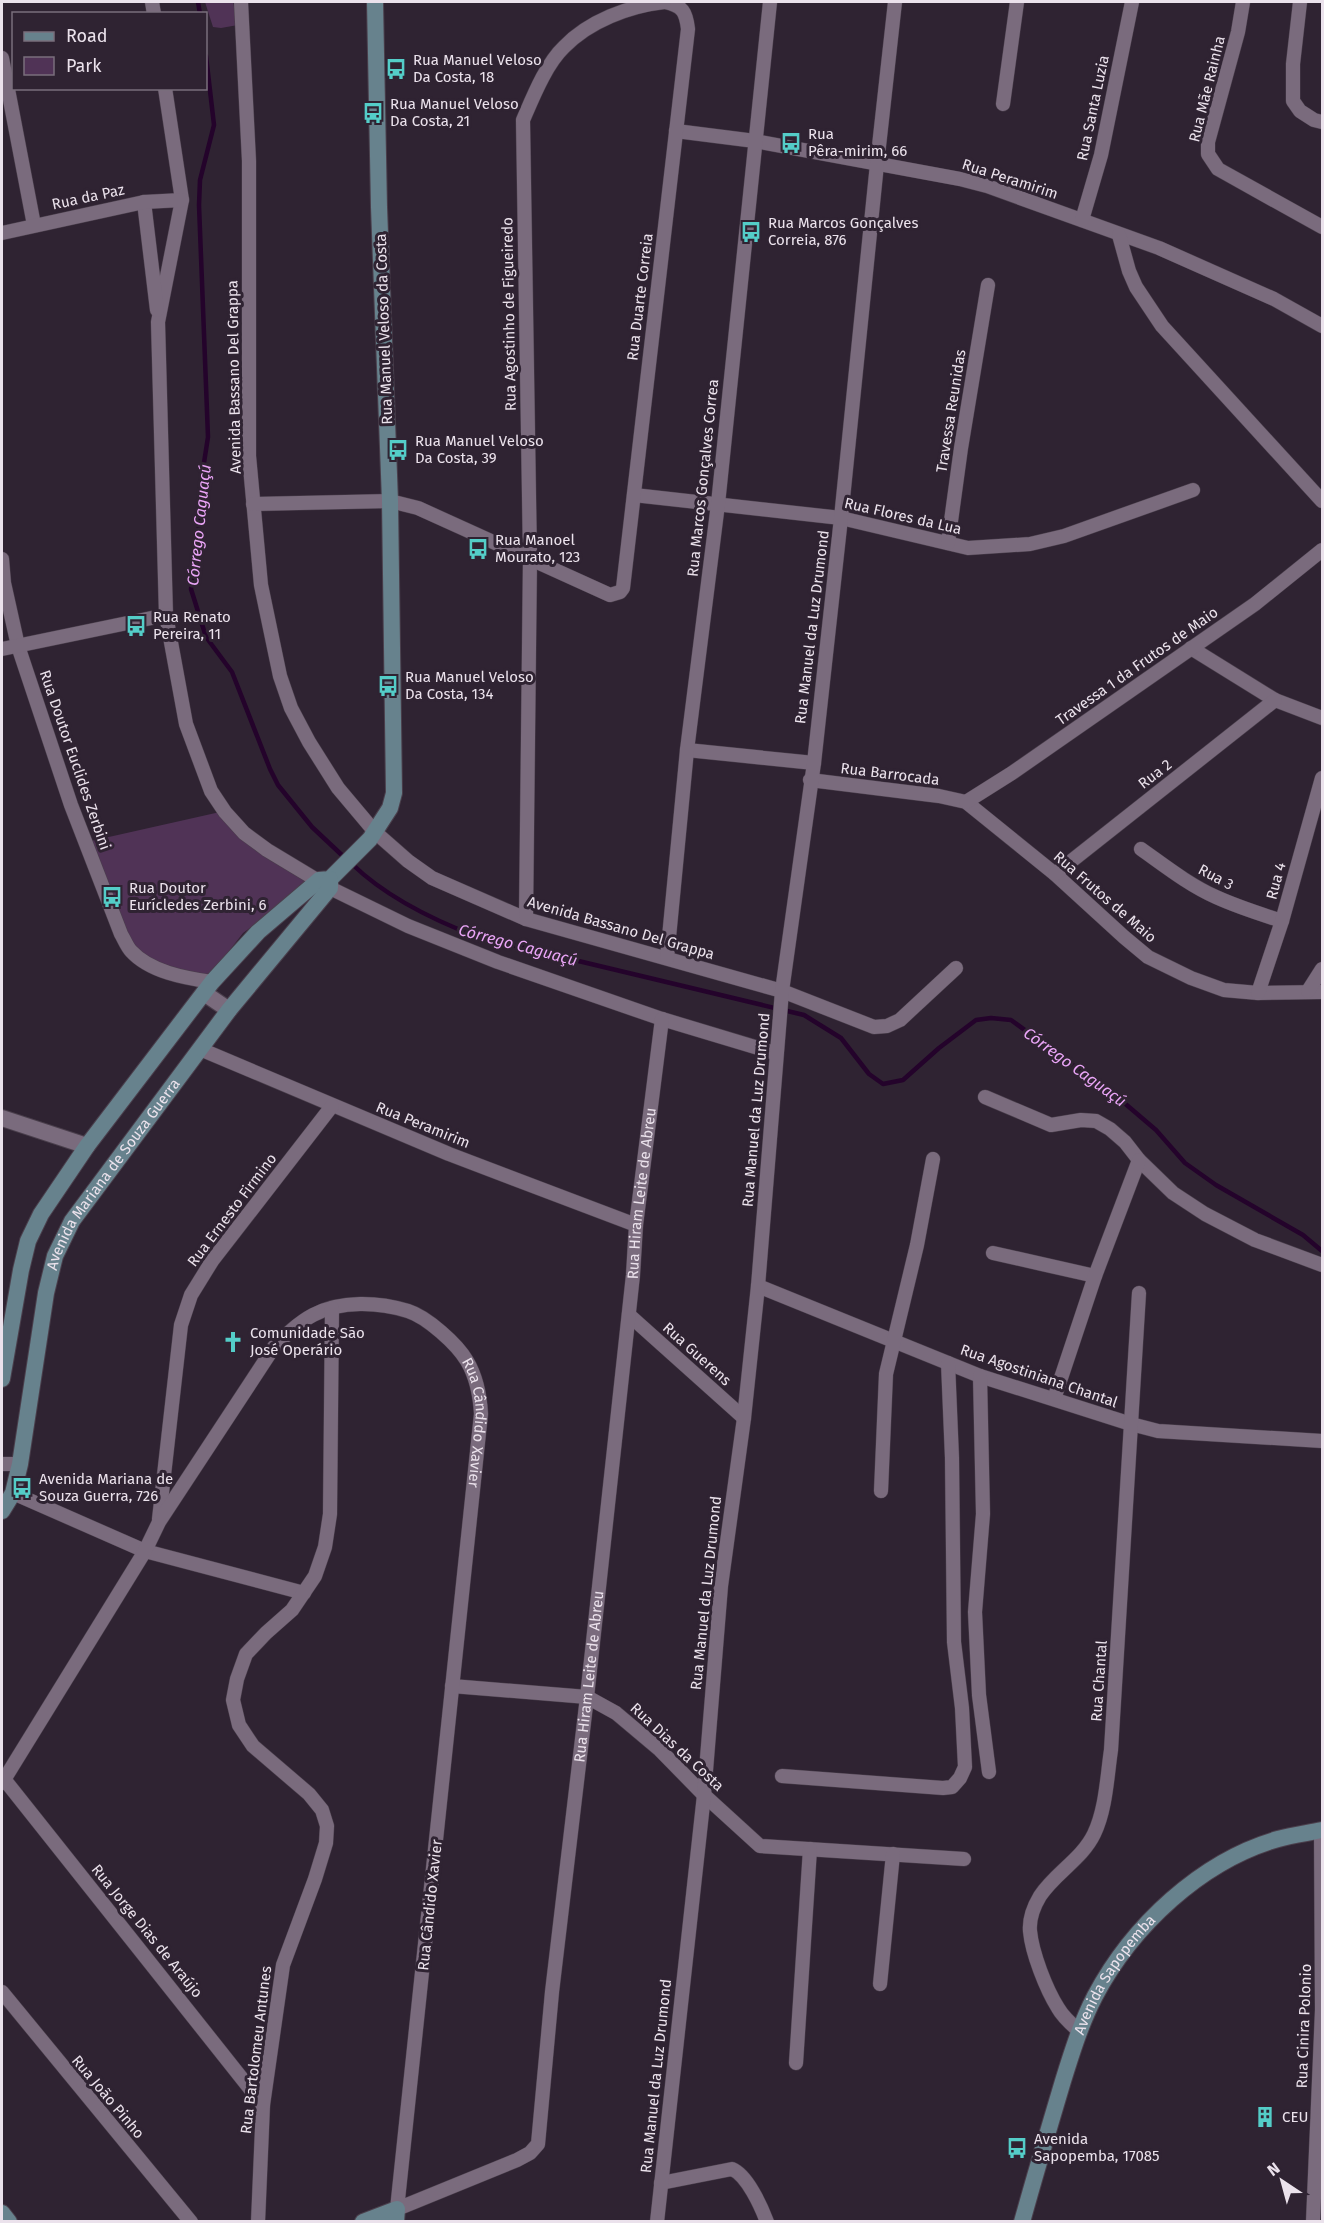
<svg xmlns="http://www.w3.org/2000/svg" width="1324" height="2223" viewBox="0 0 1324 2223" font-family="'Fira Sans',sans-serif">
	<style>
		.green { fill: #503356 }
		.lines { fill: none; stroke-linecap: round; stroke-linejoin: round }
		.stream { stroke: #24032b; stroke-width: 4.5 }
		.minor-casing { stroke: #4a3f4c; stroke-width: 15 }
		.tertiary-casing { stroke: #4a3f4c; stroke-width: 18 }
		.secondary-casing { stroke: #4a3f4c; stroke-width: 18 }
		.minor { stroke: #7a6b7d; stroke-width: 14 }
		.tertiary { stroke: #7a6b7d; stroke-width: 16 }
		.secondary { stroke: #67828d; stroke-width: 16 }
		.labels { text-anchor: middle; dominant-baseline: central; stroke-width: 6; stroke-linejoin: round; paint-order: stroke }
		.poi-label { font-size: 15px; fill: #ebe2ec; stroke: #2f2332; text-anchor: start }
		.street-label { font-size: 15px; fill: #ebe2ec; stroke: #2f2332 }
		.water-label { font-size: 16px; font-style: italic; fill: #eaa5f7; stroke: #2f2332 }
	</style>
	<rect width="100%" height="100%" fill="#2f2332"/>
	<path class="green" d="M205 2H233L238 25 221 28 213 27Z
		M220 812 315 880 243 933 209 977C192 975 151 965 139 953 116 932 102 872 91 841Z"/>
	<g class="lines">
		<path class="stream" d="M198 2 200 14
			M206 56 214 125 200 180 199 205 208 437 201 482 200 520 191 589 206 637 232 672 270 769 278 785 312 827 345 858
			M352 864C387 898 433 920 478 937L804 1015 841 1038 869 1074 883 1084 903 1080 939 1048 976 1020 991 1018 1011 1020 1122 1101 1156 1130 1185 1163 1216 1185 1303 1235 1322 1251"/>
		<defs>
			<g id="minor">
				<path d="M152 2 154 14"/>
				<path d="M241 2 249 161V456L261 585 280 676 291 708 309 742 338 788 375 832 408 861 432 878 526 919 782 991 874 1027 887 1026 900 1020 956 968"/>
				<path d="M1243 2 1238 32 1208 142V154L1218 169 1322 227"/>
				<path d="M1300 2 1293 64V101L1300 111 1314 120 1322 122"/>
				<path d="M2 58 34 225"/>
				<path d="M165 88 182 200 158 322 166 615 186 724 211 791 225 812 244 833 267 850 330 888 408 926 498 962 662 1019 775 1053"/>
				<path d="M1003 104 1017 2"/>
				<path d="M676 131 755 141 960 179 987 186 1159 248 1274 299 1322 326"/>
				<path d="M144 202 157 310"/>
				<path d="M1082 220 1101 155 1132 2"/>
				<path d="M2 233 144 202 182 200"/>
				<path d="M1119 235 1129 271 1136 287 1162 326 1322 501"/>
				<path d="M634 495 841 518 968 548 1030 544 1064 536 1193 490"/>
				<path d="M253 504 390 501 418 508 610 595 620 592 623 588 688 29C686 12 683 6 665 2"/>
				<path d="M948 543 961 448 988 285"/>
				<path d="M2 559 4 583 18 646 71 805 121 934C124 939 127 947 131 951 150 972 185 978 212 982"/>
				<path d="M1191 648 1275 700 1322 718"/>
				<path d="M2 649 166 615"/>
				<path d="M687 750 814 763"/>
				<path d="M810 780 939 796 966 802 1055 874 1124 937 1148 957 1191 978 1224 990 1258 993 1322 992"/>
				<path d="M966 802 1012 773 1255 604 1322 550"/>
				<path d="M1141 849C1165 866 1189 885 1216 897 1238 907 1260 914 1282 921"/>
				<path d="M1055 874 1275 700"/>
				<path d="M526 919 530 558 523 120C533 97 546 64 564 47 589 21 629 6 664 2"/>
				<path d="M667 958 687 750 718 504 770 2"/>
				<path d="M1308 991 1322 969"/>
				<path d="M1258 993 1282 921 1322 778"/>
				<path d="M200 1049 449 1154 636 1225"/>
				<path d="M985 1097 1051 1125 1081 1120 1096 1121 1110 1129 1125 1142 1139 1160 1173 1193 1205 1214 1255 1240 1322 1265"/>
				<path d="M993 1253 1095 1276"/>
				<path d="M758 1286 980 1376 1131 1424 1158 1431 1322 1441"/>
				<path d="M629 1315 744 1418"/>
				<path d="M980 1376 983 1514 975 1612 979 1695 989 1772"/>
				<path d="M1054 1399 1095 1276 1139 1160"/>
				<path d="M2 1464H20"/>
				<path d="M881 1491 886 1374 917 1245 933 1159"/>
				<path d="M13 1493 145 1551 304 1593"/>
				<path d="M159 1519 181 1325 191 1295 212 1261 332 1106"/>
				<path d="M452 1686 587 1697 616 1713 660 1750 704 1795 760 1846 964 1859"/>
				<path d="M782 1776 943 1788 952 1787 960 1778 965 1767 962 1708 954 1642 952 1458 948 1363"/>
				<path d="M4 1779 263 2105"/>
				<path id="s1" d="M2 1783 145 1551 159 1522 274 1347C286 1335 298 1323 313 1315 341 1300 379 1302 408 1311 427 1317 457 1344 467 1361 477 1378 480 1395 481 1414L397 2209 517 2160 530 2153 538 2144 552 1992 587 1697 633 1275 636 1225 662 1019"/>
				<path d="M880 1984 893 1854"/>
				<path d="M2 1992 191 2222"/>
				<path d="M1079 2031C1071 2024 1063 2017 1058 2008 1046 1989 1032 1953 1030 1931 1029 1919 1034 1906 1040 1896 1055 1873 1082 1859 1094 1834 1106 1809 1107 1777 1111 1750L1139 1293"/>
				<path d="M796 2063 810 1849"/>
				<path d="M661 2183 732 2169C747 2175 761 2206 767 2222"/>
				<path d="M258 2222 263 2105 283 1965 315 1879 326 1843 327 1826 322 1810 309 1794 253 1746 239 1725 233 1700 237 1679 246 1654 266 1633 292 1610 315 1576 325 1547 330 1514 332 1308"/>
				<path d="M657 2222 704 1795 721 1586 744 1418 758 1286 782 991 814 763 841 518 877 164 895 2"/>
				<path d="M1313 2222 1322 2010 1321 1830"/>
			</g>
			<path id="tertiary" d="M204 993 229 1010
				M2 1118 87 1146"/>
			<g id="secondary">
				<path d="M2 1379 21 1270 28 1241 41 1214 87 1146 212 982 258 932 319 880 330 879 370 839 390 808 394 793 390 501 379 207 375 2"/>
				<path id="s2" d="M2 1511 13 1493 20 1464 46 1293 55 1256 72 1221 229 1010 330 888V879"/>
				<path d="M2 2213 9 2222"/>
				<path d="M363 2222 397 2209 396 2222"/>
				<path id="s3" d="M1022 2222C1035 2175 1049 2128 1063 2081 1072 2052 1081 2023 1095 1996 1132 1926 1201 1861 1278 1839 1292 1835 1308 1833 1322 1830"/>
			</g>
		</defs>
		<use href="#minor" class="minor-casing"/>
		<use href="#tertiary" class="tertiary-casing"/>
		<use href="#secondary" class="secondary-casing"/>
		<use href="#minor" class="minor"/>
		<use href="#tertiary" class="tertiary"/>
		<use href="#secondary" class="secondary"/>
	</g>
	<defs>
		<symbol id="bus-bare" viewBox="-9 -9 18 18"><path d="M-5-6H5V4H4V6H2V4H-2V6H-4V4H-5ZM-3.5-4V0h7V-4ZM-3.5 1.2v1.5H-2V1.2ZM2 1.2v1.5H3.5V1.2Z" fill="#54cdc8" stroke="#2f2332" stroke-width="2.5" paint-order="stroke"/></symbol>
		<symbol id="church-bare" viewBox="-9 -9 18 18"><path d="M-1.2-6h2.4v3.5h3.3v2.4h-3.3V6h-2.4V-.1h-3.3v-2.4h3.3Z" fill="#54cdc8" stroke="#2f2332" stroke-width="2.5" paint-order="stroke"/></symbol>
		<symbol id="building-bare" viewBox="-9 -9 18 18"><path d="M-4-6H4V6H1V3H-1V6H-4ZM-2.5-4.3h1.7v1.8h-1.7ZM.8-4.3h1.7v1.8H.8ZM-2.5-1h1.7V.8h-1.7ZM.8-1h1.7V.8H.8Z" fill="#54cdc8" stroke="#2f2332" stroke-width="2.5" paint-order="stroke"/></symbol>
	</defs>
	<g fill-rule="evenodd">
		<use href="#bus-bare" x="381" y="54" width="30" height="30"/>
		<use href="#bus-bare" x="358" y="98" width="30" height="30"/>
		<use href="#bus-bare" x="776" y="128" width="30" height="30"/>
		<use href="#bus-bare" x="736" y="217" width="30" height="30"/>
		<use href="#bus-bare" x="383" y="435" width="30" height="30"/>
		<use href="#bus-bare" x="463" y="534" width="30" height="30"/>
		<use href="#bus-bare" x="121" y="611" width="30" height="30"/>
		<use href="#bus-bare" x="373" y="671" width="30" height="30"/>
		<use href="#bus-bare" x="97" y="882" width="30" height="30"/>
		<use href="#church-bare" x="218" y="1327" width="30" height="30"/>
		<use href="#bus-bare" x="7" y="1473" width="30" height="30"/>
		<use href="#building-bare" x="1250" y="2102" width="30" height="30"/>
		<use href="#bus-bare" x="1002" y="2133" width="30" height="30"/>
	</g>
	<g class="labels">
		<g class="poi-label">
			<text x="413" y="60">Rua Manuel Veloso<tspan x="413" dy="17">Da Costa, 18</tspan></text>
			<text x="390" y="104">Rua Manuel Veloso<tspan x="390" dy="17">Da Costa, 21</tspan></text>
			<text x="808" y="134">Rua<tspan x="808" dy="17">Pêra-mirim, 66</tspan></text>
			<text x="768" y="223">Rua Marcos Gonçalves<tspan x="768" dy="17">Correia, 876</tspan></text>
			<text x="415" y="441">Rua Manuel Veloso<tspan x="415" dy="17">Da Costa, 39</tspan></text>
			<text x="495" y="540">Rua Manoel<tspan x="495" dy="17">Mourato, 123</tspan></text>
			<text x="153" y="617">Rua Renato<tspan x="153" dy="17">Pereira, 11</tspan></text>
			<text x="405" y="677">Rua Manuel Veloso<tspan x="405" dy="17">Da Costa, 134</tspan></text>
			<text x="129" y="888">Rua Doutor<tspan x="129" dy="17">Eurícledes Zerbini, 6</tspan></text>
			<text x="250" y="1333">Comunidade São<tspan x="250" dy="17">José Operário</tspan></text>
			<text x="39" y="1479">Avenida Mariana de<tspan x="39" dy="17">Souza Guerra, 726</tspan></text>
			<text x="1282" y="2117">CEU</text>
			<text x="1034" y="2139">Avenida<tspan x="1034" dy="17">Sapopemba, 17085</tspan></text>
		</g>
		<g class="street-label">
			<text transform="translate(1207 89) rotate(-76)">Rua Mãe Rainha</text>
			<text transform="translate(1093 108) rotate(-78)">Rua Santa Luzia</text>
			<text transform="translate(1010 179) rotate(18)">Rua Peramirim</text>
			<text transform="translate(88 197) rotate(-12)">Rua da Paz</text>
			<text transform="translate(640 297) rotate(-83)">Rua Duarte Correia</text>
			<text transform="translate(509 314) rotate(-91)">Rua Agostinho de Figueiredo</text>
			<text transform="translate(384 329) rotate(-92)">Rua Manuel Veloso da Costa</text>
			<text transform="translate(234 377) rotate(-91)">Avenida Bassano Del Grappa</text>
			<text transform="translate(951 411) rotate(-81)">Travessa Reunidas</text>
			<text transform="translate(703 478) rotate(-84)">Rua Marcos Gonçalves Correa</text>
			<text transform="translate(903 516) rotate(13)">Rua Flores da Lua</text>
			<text transform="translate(812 627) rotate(-83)">Rua Manuel da Luz Drumond</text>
			<text transform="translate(1137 666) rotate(-35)">Travessa 1 da Frutos de Maio</text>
			<text transform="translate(75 760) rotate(71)">Rua Doutor Euclides Zerbini</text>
			<text transform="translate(890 774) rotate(7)">Rua Barrocada</text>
			<text transform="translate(1155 774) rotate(-38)">Rua 2</text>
			<text transform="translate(1216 877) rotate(28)">Rua 3</text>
			<text transform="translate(1276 881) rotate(-75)">Rua 4</text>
			<text transform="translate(1105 897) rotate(41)">Rua Frutos de Maio</text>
			<text transform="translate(621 928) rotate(16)">Avenida Bassano Del Grappa</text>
			<text transform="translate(756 1110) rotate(-85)">Rua Manuel da Luz Drumond</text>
			<text transform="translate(423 1125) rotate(22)">Rua Peramirim</text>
			<text stroke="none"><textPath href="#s2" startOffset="362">Avenida Mariana de Souza Guerra</textPath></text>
			<text stroke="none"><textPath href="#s1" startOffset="2708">Rua Hiram Leite de Abreu</textPath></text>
			<text transform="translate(232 1210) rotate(-53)">Rua Ernesto Firmino</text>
			<text transform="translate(697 1354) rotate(42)">Rua Guerens</text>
			<text transform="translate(1039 1376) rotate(19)">Rua Agostiniana Chantal</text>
			<text stroke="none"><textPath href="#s1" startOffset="804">Rua Cândido Xavier</textPath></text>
			<text transform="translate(706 1593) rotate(-84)">Rua Manuel da Luz Drumond</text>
			<text stroke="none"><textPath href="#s1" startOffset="2222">Rua Hiram Leite de Abreu</textPath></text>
			<text transform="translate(1099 1681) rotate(-86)">Rua Chantal</text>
			<text transform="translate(677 1747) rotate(43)">Rua Dias da Costa</text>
			<text transform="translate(430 1905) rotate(-84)">Rua Cândido Xavier</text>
			<text transform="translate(147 1931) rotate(51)">Rua Jorge Dias de Araújo</text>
			<text stroke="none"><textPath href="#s3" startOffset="266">Avenida Sapopemba</textPath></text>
			<text transform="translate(1304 2026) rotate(-88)">Rua Cinira Polonio</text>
			<text transform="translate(256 2050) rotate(-83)">Rua Bartolomeu Antunes</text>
			<text transform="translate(656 2076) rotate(-84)">Rua Manuel da Luz Drumond</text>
			<text transform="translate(108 2097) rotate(50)">Rua João Pinho</text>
		</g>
		<g class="water-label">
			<text transform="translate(199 525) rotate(-84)">Córrego Caguaçú</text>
			<text transform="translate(518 945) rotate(15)">Córrego Caguaçú</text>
			<text transform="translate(1075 1067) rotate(36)">Córrego Caguaçú</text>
		</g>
	</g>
	<rect width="1324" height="2223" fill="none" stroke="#ebe2ec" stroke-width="6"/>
	<rect x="12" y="12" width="195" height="78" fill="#2f2332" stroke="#7a6f7c" stroke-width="1.5"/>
	<rect x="24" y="32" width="30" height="9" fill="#67828d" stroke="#7a6f7c" stroke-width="1.5"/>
	<text x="66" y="42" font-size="18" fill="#ebe2ec">Road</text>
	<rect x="24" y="57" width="30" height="18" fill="#503356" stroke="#7a6f7c" stroke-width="1.5"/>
	<text x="66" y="72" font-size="18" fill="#ebe2ec">Park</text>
	<g transform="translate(1282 2181) rotate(324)" stroke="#2f2332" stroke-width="4.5" paint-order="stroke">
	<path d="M0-4.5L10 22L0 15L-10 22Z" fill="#ebe2ec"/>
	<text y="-9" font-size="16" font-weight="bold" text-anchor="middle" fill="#ebe2ec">N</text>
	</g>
</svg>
